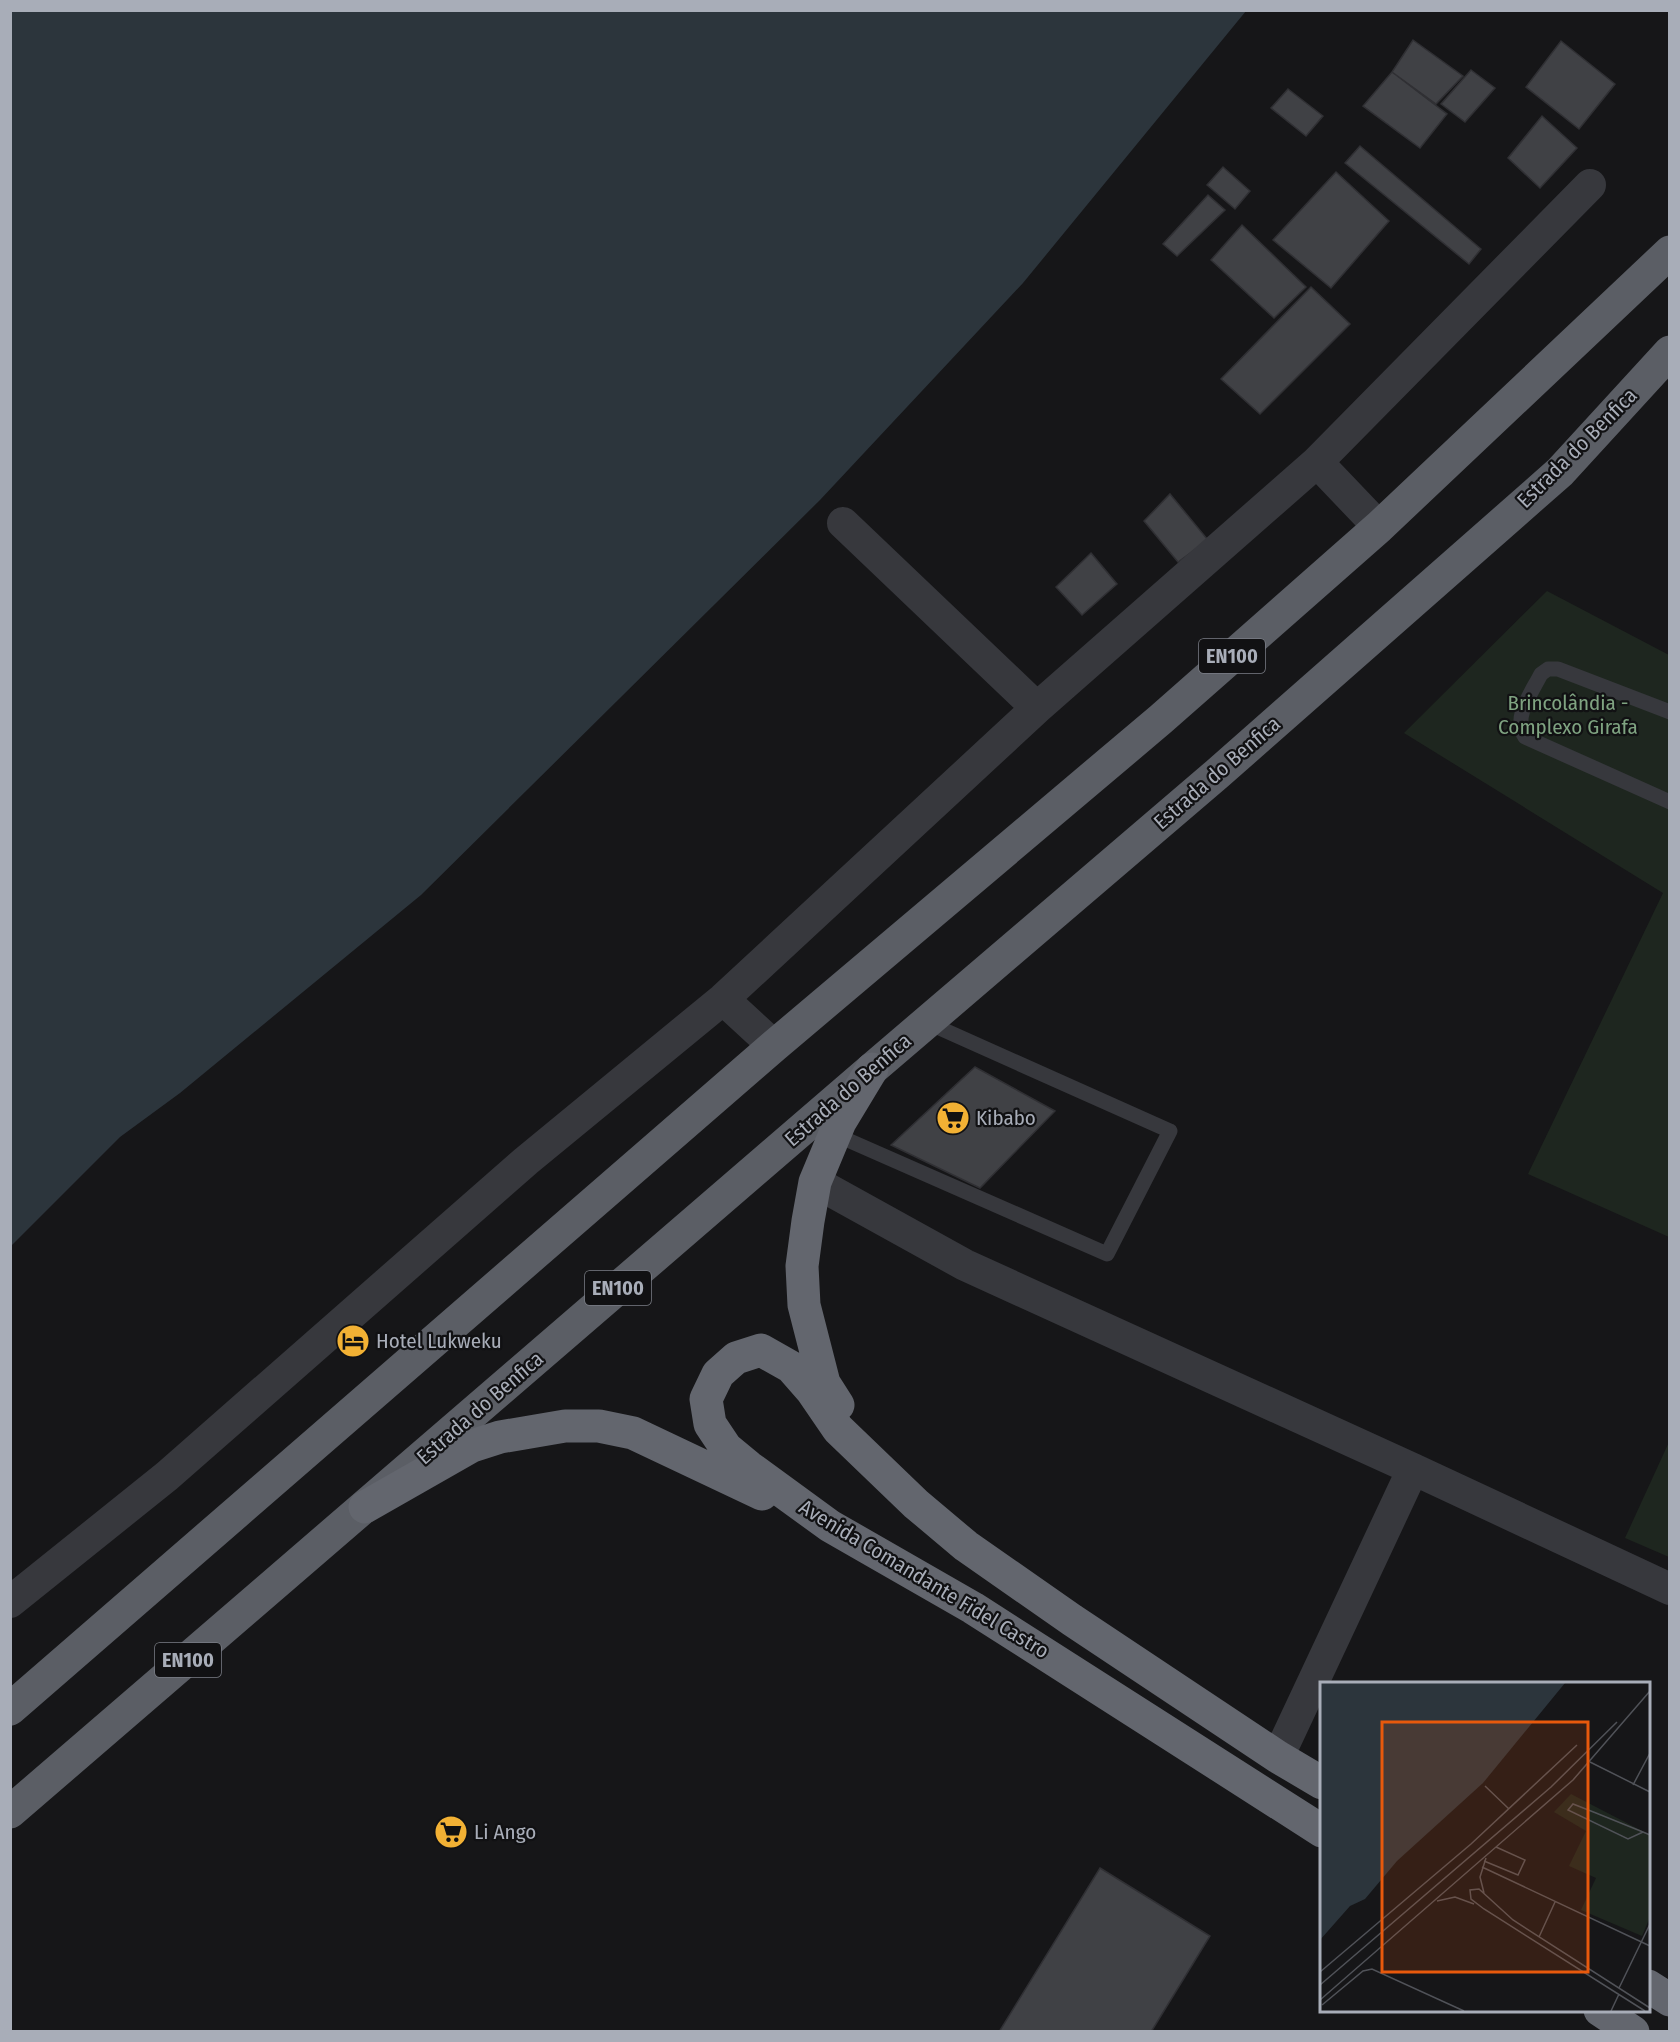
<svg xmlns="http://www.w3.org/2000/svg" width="1680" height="2042" viewBox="0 0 1680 2042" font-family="'Fira Sans Condensed',sans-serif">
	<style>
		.green { fill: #1e261f }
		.water { fill: #2c353c }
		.building { fill: #404145; stroke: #303034; stroke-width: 1.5 }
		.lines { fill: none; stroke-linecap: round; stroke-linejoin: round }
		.service { stroke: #37383d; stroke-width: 15 }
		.minor { stroke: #37383d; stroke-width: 32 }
		.trunk { stroke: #5b5e65; stroke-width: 33 }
		.motorway { stroke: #63666e; stroke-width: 33 }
		.labels { text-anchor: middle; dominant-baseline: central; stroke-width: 4.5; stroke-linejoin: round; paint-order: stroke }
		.shield { fill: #111113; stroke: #7b7e86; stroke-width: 1.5 }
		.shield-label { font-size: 20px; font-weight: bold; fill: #a8adb8 }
		.street-label { font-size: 21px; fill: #a8adb8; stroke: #111113 }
		.park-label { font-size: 21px; fill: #7fa381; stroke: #111113 }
		.poi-label { font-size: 21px; fill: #a8adb8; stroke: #111113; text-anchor: start }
		.inset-road { fill: none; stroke: #505258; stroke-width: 1.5 }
		.view { fill: #e8590c; fill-opacity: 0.15; stroke: #e8590c; stroke-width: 3 }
		.inset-edge { fill: none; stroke: #a8adb8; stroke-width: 3 }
	</style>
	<rect width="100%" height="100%" fill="#161618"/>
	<path class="green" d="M1547 591 1669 655V1237L1528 1174 1663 893 1404 733Z
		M1669 1442V1557L1625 1538Z"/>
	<path class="water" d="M11 10H1246V11L1023 283 820 500 421 895 180 1093 120 1137 11 1246Z"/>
	<path class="building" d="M1413 40 1463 76 1436 104 1392 72Z
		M1561 41 1615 84 1579 129 1526 87Z
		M1471 70 1495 88 1465 122 1441 104Z
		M1392 72 1447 114 1420 148 1363 106Z
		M1288 89 1323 116 1306 136 1271 108Z
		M1542 116 1577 148 1540 188 1508 158Z
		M1360 146 1481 249 1469 264 1345 163Z
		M1223 167 1250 191 1235 209 1207 185Z
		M1336 172 1389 221 1331 288 1273 240Z
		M1208 195 1225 210 1177 256 1163 244Z
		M1242 225 1306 287 1274 318 1211 260Z
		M1311 287 1350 324 1260 414 1221 379Z
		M1170 494 1208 540 1178 562 1144 521Z
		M1091 553 1117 584 1082 615 1056 587Z
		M975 1067 1055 1111 980 1188 891 1145Z
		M1100 1868 1210 1936 1151 2032H999Z"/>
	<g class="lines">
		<path class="service" d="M1670 712 1558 669H1548L1541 674C1532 692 1512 718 1525 737L1670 802
			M834 1134 1107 1254 1170 1131 926 1022"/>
		<path class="minor" d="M1317 462 1379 527
			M843 523 1037 708
			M723 999 774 1046
			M815 1182 965 1265 1413 1469 1670 1589
			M10 1602 167 1476 526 1161 723 999 1037 708 1317 462 1590 185
			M1278 1757 1413 1469"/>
		<path class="trunk" d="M10 1709 774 1046 1161 719 1379 527 1670 252
			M10 1812 872 1069 1217 774 1560 472 1670 352"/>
		<path class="motorway" d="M838 1405 824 1383 804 1305 802 1266 808 1221 815 1182 840 1122 872 1069
			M365 1507 472 1446 500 1437 565 1426H599L633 1433 762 1494
			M1322 1783 1278 1757 1072 1620 966 1546 916 1504 838 1429 812 1391 791 1367 761 1350 736 1358 718 1374 706 1399 710 1424 726 1448 749 1467 830 1526 973 1608 1322 1831
			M1648 1986 1670 2000
			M1600 2010 1633 2032"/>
	</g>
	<defs>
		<symbol id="supermarket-disc" viewBox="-11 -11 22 22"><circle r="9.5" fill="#f2b134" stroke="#111113"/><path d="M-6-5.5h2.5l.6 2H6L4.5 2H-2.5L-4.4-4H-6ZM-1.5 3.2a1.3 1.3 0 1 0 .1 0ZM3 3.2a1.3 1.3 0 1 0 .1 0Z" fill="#111"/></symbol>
		<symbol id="hotel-disc" viewBox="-11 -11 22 22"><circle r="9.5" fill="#f2b134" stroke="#111113"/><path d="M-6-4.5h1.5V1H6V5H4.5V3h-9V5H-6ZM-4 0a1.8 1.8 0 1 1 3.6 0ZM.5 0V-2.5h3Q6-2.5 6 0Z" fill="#111"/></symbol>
	</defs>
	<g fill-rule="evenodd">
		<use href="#supermarket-disc" x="934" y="1099" width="38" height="38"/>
		<use href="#hotel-disc" x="334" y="1322" width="38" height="38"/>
		<use href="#supermarket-disc" x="432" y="1813" width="38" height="38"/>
	</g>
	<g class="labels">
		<g class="shield">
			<rect x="1199" y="639" width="66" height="34" rx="4.5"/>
			<rect x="585" y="1271" width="66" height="34" rx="4.5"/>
			<rect x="155" y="1643" width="66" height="34" rx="4.5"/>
		</g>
		<g class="shield-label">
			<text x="1232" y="656">EN100</text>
			<text x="618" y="1288">EN100</text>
			<text x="188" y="1660">EN100</text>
		</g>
		<g class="street-label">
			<text transform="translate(1577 448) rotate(-45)">Estrada do Benfica</text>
			<text transform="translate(1217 773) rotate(-41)">Estrada do Benfica</text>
			<text transform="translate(848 1090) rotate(-41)">Estrada do Benfica</text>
			<text transform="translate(480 1408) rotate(-41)">Estrada do Benfica</text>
			<text transform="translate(924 1579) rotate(31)">Avenida Comandante Fidel Castro</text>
		</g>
		<g class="park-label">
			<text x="1568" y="703">Brincolândia -<tspan x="1568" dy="24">Complexo Girafa</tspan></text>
		</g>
		<g class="poi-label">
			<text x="976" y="1118">Kibabo</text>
			<text x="376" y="1341">Hotel Lukweku</text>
			<text x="474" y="1832">Li Ango</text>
		</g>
	</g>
	<g transform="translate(1320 1682)">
		<rect width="330" height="330" fill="#161618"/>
		<path d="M251 112 330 153V235L322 254 261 228 276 196 249 184 266 149 234 130Z" fill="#1e261f"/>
		<path d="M0 1H245L163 101 77 179 45 217 30 224 0 258Z" fill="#2c353c"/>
		<path class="inset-road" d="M270 80 330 110M313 103 330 71M165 104 189 127M323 150 308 157 248 128 253 122 276 131 323 150 330 153M164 179 198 193 205 178 176 165M162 185 330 264M164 211 160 195 166 176M117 219 135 215 154 222M219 255 235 220M0 290 151 162 257 63M0 303 231 105 297 40M299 306 330 242M0 318 253 98 330 9M2 323 43 289 52 287 144 329M291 329 299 312M325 329 164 227 151 217 150 208 159 207 193 238 330 326"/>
		<path class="view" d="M62 40H268V290H62Z"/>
		<rect width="330" height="330" class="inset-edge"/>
	</g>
	<rect width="1680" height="2042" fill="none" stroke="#a8adb8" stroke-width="24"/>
</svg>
